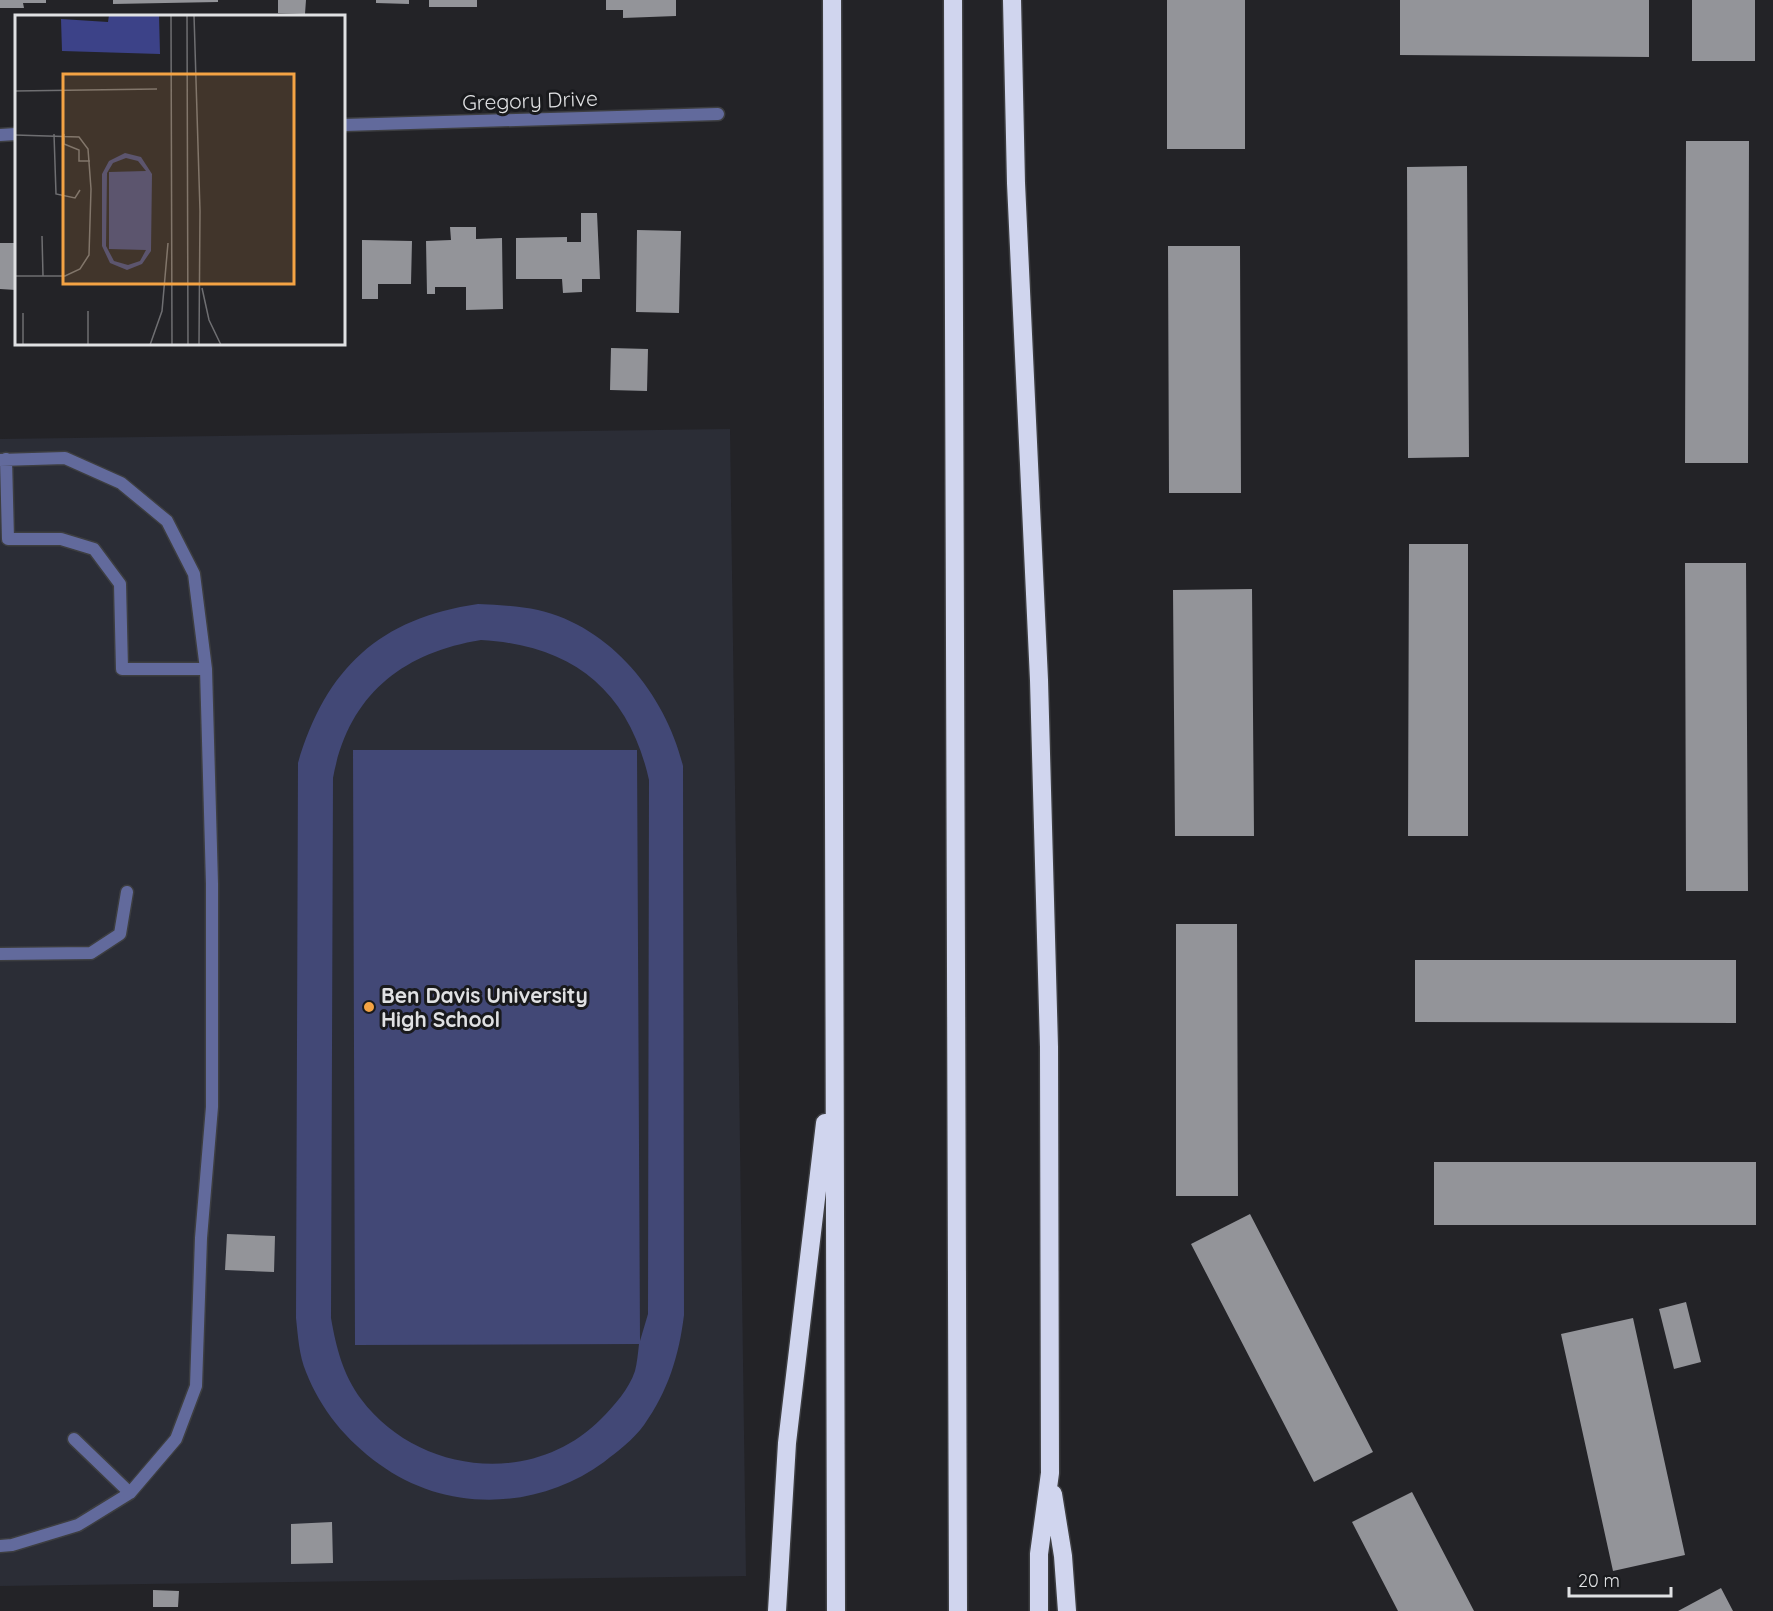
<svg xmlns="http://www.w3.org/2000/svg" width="1773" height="1611" viewBox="0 0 1773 1611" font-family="Quicksand,sans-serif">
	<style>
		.built { fill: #2b2d36 }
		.green { fill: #424876; fill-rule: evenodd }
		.building { fill: #939499 }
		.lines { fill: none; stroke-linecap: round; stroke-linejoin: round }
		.lane-casing { stroke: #3d3e41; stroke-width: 15 }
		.street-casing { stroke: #3d3e41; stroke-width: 15 }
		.highway-casing { stroke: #3d3e41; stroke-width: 21 }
		.lane { stroke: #626a9c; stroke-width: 12 }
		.street { stroke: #626a9c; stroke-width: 12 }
		.highway { stroke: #d0d5ee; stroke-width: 18 }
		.poi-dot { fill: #f4a344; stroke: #191a1d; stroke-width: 2 }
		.labels { text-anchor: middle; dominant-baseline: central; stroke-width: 6; stroke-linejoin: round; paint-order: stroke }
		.street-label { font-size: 21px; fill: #e0e1e3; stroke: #191a1d }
		.poi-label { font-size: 21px; font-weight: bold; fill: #e0e1e3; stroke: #191a1d; text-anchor: start }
		.inset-road { fill: none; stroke: #6f6f72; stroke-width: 1.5 }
		.view { fill: #f4a344; fill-opacity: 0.15; stroke: #f4a344; stroke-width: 3 }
		.inset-edge { fill: none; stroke: #e0e1e3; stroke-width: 3 }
	</style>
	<rect width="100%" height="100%" fill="#232327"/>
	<path class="built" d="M730 429 746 1576 0 1586V439Z"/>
	<path class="green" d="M478 604C499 605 519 606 538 610 612 627 666 696 683 766L684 1315C679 1356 668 1391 644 1425 633 1440 618 1451 604 1462 537 1511 446 1513 379 1464 346 1440 321 1410 306 1372 299 1355 298 1336 296 1318L298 763C326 668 380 618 478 604ZM481 640C572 645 629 690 649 780L648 1314 640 1341 637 750H353L355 1345 639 1344C638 1353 637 1363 635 1371 629 1389 614 1406 601 1419 533 1488 417 1474 361 1399 343 1375 336 1347 331 1318L333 778C348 696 401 653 481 640Z"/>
	<path class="building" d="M0 0H46V3H23L24 8H0Z
		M113 0H218V2L113 4Z
		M278 0H306L305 14 278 13Z
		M376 0H409V4L376 3Z
		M429 0H477V7H429Z
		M606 0H676V16L623 18V10H606Z
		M1167 0H1245V149H1167Z
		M1400 0H1649V57L1400 55Z
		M1692 0H1755V61H1692Z
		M1686 141H1749L1748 463H1685Z
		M1467 166 1469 457 1408 458 1407 167Z
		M581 213H597L600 279H582V292L563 293 562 279H516V238L567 237V242H581Z
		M450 227H476V239L502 238 503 309 466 310V287H435V294H427L426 241 451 240Z
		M637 230 681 231 679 313 636 312Z
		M362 240 412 241 411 284H378V299H362Z
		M0 243H16V290L0 289Z
		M1168 246H1240L1241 493H1169Z
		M611 348 648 349 647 391 610 390Z
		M1409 544H1468V836H1408Z
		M1685 563H1746L1748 891H1686Z
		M1252 589 1254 836H1175L1173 590Z
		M1176 924H1237L1238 1196H1176Z
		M1415 960H1736V1023L1415 1022Z
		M1434 1162H1756V1225H1434Z
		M1250 1214 1373 1452 1314 1482 1191 1244Z
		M227 1234 275 1236 274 1272 225 1270Z
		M1686 1302 1701 1362 1674 1369 1659 1309Z
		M1633 1318 1685 1555 1613 1571 1561 1334Z
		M1412 1492 1474 1611H1398L1352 1522Z
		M332 1522 333 1563 291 1564V1524Z
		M1721 1588 1733 1611H1678Z
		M153 1590 179 1591 178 1607H153Z"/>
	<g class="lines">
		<defs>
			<path id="lane" d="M6 459 8 539H61L94 549 120 584 122 669H206
				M0 460 65 458 121 483 167 521 194 574 206 669 212 884V1107L201 1238 196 1386 176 1439 130 1493 78 1525 12 1545 0 1546
				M0 954 91 953 120 934 127 892
				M74 1439 130 1493"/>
			<path id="street" d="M344 125 718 114
				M0 135 16 134"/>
			<path id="highway" d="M832 0 836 1611
				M953 0 958 1611
				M1012 0 1016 183 1039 680 1049 1047 1050 1473 1039 1554V1611
				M1053 1494 1063 1556 1067 1611
				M777 1611 787 1443 825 1123"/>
		</defs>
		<use href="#lane" class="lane-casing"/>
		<use href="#street" class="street-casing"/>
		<use href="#highway" class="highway-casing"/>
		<use href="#lane" class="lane"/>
		<use href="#street" class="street"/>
		<use href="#highway" class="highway"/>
	</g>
	<circle class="poi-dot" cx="369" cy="1007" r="6"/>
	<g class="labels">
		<g class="street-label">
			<text transform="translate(530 100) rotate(-2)">Gregory Drive</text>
		</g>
		<g class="poi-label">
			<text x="381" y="995">Ben Davis University<tspan x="381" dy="24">High School</tspan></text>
		</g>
	</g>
	<g transform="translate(15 15)">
		<rect width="330" height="330" fill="#232327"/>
		<path d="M110 138 126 142 137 159 136 236 127 249 112 255 95 248 87 231V159L94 146ZM111 143 123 146 131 156 94 157V234L131 235 125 246 113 250 99 246 91 231 92 158 98 148Z" fill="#424876" fill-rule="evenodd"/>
		<path d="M94 0H144L145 39 47 36 46 4 93 7Z" fill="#3c4288"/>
		<path class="inset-road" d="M156 0 157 330M172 0 173 330M179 0 185 196 184 330M0 76 142 74M39 119 41 179 60 183 65 175M49 119V129L64 135V146H75M0 120 64 122 73 134 76 174 74 240 65 254 50 261H0M27 221 28 261M187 273 194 305 206 330M8 298V330M73 330V296M135 330 147 296 153 228"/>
		<path class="view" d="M48 59H279V269H48Z"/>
		<rect width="330" height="330" class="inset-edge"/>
	</g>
	<path d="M1569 1587v9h102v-9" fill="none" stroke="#e0e1e3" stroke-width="3"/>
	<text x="1578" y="1587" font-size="18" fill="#e0e1e3" stroke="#191a1d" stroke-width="4.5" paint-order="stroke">20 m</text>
</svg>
